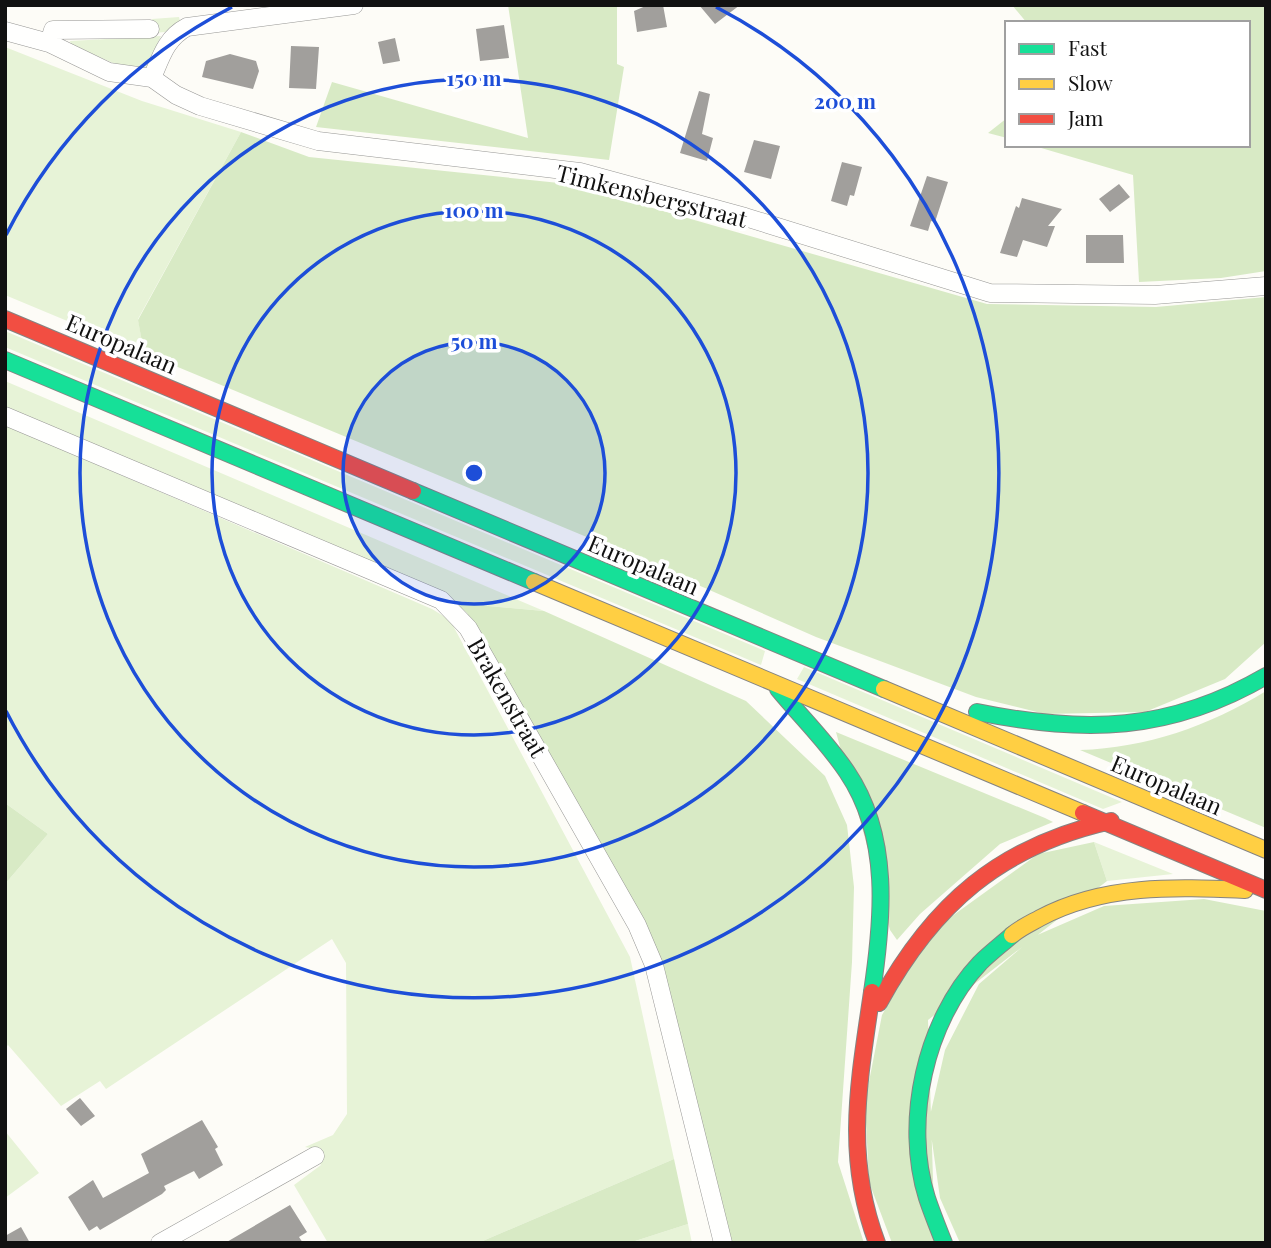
<svg xmlns="http://www.w3.org/2000/svg" width="1271" height="1248" viewBox="0 0 1271 1248" font-family="'Playfair Display',serif">
	<style>
		.green { fill: #e7f3d7 }
		.forest { fill: #d8eac5 }
		.building { fill: #a19f9c }
		.lines { fill: none; stroke-linecap: round; stroke-linejoin: round }
		.street-casing { stroke: #979795; stroke-width: 19 }
		.fast-casing { stroke: #858482; stroke-width: 18 }
		.slow-casing { stroke: #858482; stroke-width: 18 }
		.jam-casing { stroke: #858482; stroke-width: 18 }
		.street { stroke: #fffffe; stroke-width: 18 }
		.fast { stroke: #16e098; stroke-width: 16 }
		.slow { stroke: #ffcf43; stroke-width: 16 }
		.jam { stroke: #f24e42; stroke-width: 16 }
		.ring { fill: none; stroke: #1d4ed8; stroke-width: 3.5 }
		.labels { text-anchor: middle; dominant-baseline: central; stroke-width: 7; stroke-linejoin: round; paint-order: stroke }
		.street-label { font-size: 23px; fill: #111; stroke: #fff }
		.centre { fill: #1d4ed8; stroke: #fff; stroke-width: 3.5 }
		.ring-label { font-size: 21px; text-anchor: middle; font-weight: bold; fill: #1d4ed8; stroke: #fff; stroke-width: 7; stroke-linejoin: round; paint-order: stroke }
	</style>
	<rect width="100%" height="100%" fill="#fdfcf7"/>
	<path class="green" d="M179 17 180 21 165 32 153 33 152 19Z
		M161 36 147 66 132 71 71 45 70 41Z
		M5 47 142 101 241 132 138 319 144 353 5 295Z
		M5 331 765 651 761 665 5 347Z
		M5 381 544 611 456 603 210 495 5 409Z
		M5 425 432 609 450 620 630 957 674 1159 478 1243H328L294 1185 321 1165 310 1148 305 1147 333 1135 347 1114 346 963 332 939 106 1089 100 1081 61 1106 8 1045 5 1048V884L48 834 5 803Z
		M804 667 1122 802 1103 809 797 679Z
		M1094 842 1173 874 1107 881Z
		M5 1131 39 1173 5 1198Z
		M688 1224 692 1243H629Z"/>
	<path class="forest" d="M508 5H617V64L624 67 609 160 316 127 332 82 528 138Z
		M1012 5H1266V271L1221 278 1139 282 1133 175 1031 145H1248V23H1027Z
		M1007 118V138L988 133Z
		M241 132 309 157 569 184 987 304 1156 307 1266 297V642L1225 679 1145 712 1045 714 976 697 816 637 630 555 144 353 138 320Z
		M456 603 544 611 746 701 825 776 847 825 854 887 852 962 838 1162 864 1243H730L659 955 467 613Z
		M1266 691V828L1080 750C1146 748 1209 726 1266 691Z
		M836 732 1045 818 1053 822 1000 844 920 914 897 940 890 930Z
		M5 803 48 834 5 884Z
		M1094 842 1107 881 928 1020 935 1243H892L869 1182 865 1102 882 1015 930 932 1038 854Z
		M1204 899 1266 911V1243H960L940 1198 929 1120 945 1050 979 984 1035 936 1104 906Z
		M674 1159 688 1224 629 1243H478Z"/>
	<path class="building" d="M648 5H663L667 27 637 32 634 11Z
		M699 5H740L715 24Z
		M504 25 509 58 480 61 476 29Z
		M395 38 400 61 383 64 378 42Z
		M291 46 319 47 316 89 289 88Z
		M230 54 256 61 259 71 253 89 202 77 206 61Z
		M699 91 710 94 702 134 713 138 707 161 680 153Z
		M754 140 780 146 771 179 744 172Z
		M842 162 862 167 854 196 850 195 847 206 831 201Z
		M927 176 948 182 935 222 931 221 928 231 910 226Z
		M1119 184 1130 197 1110 212 1099 199Z
		M1022 198 1062 209 1048 226H1055L1047 247 1023 240 1017 257 1000 253 1016 206 1019 208Z
		M1086 235H1123L1124 263H1086Z
		M80 1098 95 1116 81 1126 66 1109Z
		M202 1120 218 1147 215 1149 223 1165 199 1179 194 1171 164 1186 166 1190 162 1194 100 1230 97 1226 89 1231 68 1197 93 1180 103 1198 149 1173 141 1154Z
		M290 1205 307 1232 299 1237 303 1243H225Z
		M21 1227 30 1243H5V1236Z"/>
	<g class="lines">
		<defs>
			<path id="street" d="M5 31 49 43 109 72 152 78 176 95 200 106 318 141 580 172 745 217 990 293 1155 295 1266 286
				M49 43 53 30 150 29
				M152 78C161 57 166 38 187 27L354 5
				M5 416 441 600 468 628 637 925 654 965 723 1243
				M160 1243 315 1156"/>
			<path id="fast" d="M5 360 534 582
				M413 491 884 689
				M778 689C801 717 827 742 847 772 891 837 883 919 872 992
				M977 712C1084 734 1170 732 1266 676
				M944 1243C938 1228 932 1213 927 1198 903 1122 925 1021 980 963 990 953 1002 944 1012 935"/>
			<path id="slow" d="M534 582 1083 813
				M884 689 1266 850
				M1012 935C1020 928 1031 923 1040 918 1104 884 1174 887 1245 890"/>
			<path id="jam" d="M5 319 413 491
				M1083 813 1266 890
				M872 992C859 1082 844 1155 877 1243
				M879 1003C933 904 1000 846 1111 821"/>
		</defs>
		<use href="#street" class="street-casing"/>
		<use href="#fast" class="fast-casing"/>
		<use href="#slow" class="slow-casing"/>
		<use href="#jam" class="jam-casing"/>
		<use href="#street" class="street"/>
		<use href="#fast" class="fast"/>
		<use href="#slow" class="slow"/>
		<use href="#jam" class="jam"/>
	</g>
	<circle cx="474" cy="473" r="131" fill="#1d4ed8" fill-opacity=".12"/>
	<g class="ring">
		<circle cx="474" cy="473" r="131"/>
		<circle cx="474" cy="473" r="262"/>
		<circle cx="474" cy="473" r="394"/>
		<path d="M6 235A525 525 0 0 1 232 7M716 7A525 525 0 1 1 6 711"/>
	</g>
	<g class="labels">
		<g class="street-label">
			<text transform="translate(652 195) rotate(14)">Timkensbergstraat</text>
			<text transform="translate(122 343) rotate(23)">Europalaan</text>
			<text transform="translate(644 564) rotate(23)">Europalaan</text>
			<text transform="translate(508 697) rotate(60)">Brakenstraat</text>
			<text transform="translate(1167 784) rotate(23)">Europalaan</text>
		</g>
	</g>
	<circle cx="474" cy="473" r="10" class="centre"/>
	<g class="ring-label">
		<text x="474" y="86">150 m</text>
		<text x="845" y="109">200 m</text>
		<text x="474" y="218">100 m</text>
		<text x="474" y="349">50 m</text>
	</g>
	<rect width="1271" height="1248" fill="none" stroke="#111111" stroke-width="14"/>
	<rect x="1005" y="21" width="245" height="126" fill="#ffffff" stroke="#a0a0a0" stroke-width="2"/>
	<rect x="1019" y="44" width="35" height="10" fill="#16e098" stroke="#a0a0a0" stroke-width="2"/>
	<text x="1068" y="56" font-size="21" fill="#111111">Fast</text>
	<rect x="1019" y="79" width="35" height="10" fill="#ffcf43" stroke="#a0a0a0" stroke-width="2"/>
	<text x="1068" y="91" font-size="21" fill="#111111">Slow</text>
	<rect x="1019" y="114" width="35" height="10" fill="#f24e42" stroke="#a0a0a0" stroke-width="2"/>
	<text x="1068" y="126" font-size="21" fill="#111111">Jam</text>
</svg>
